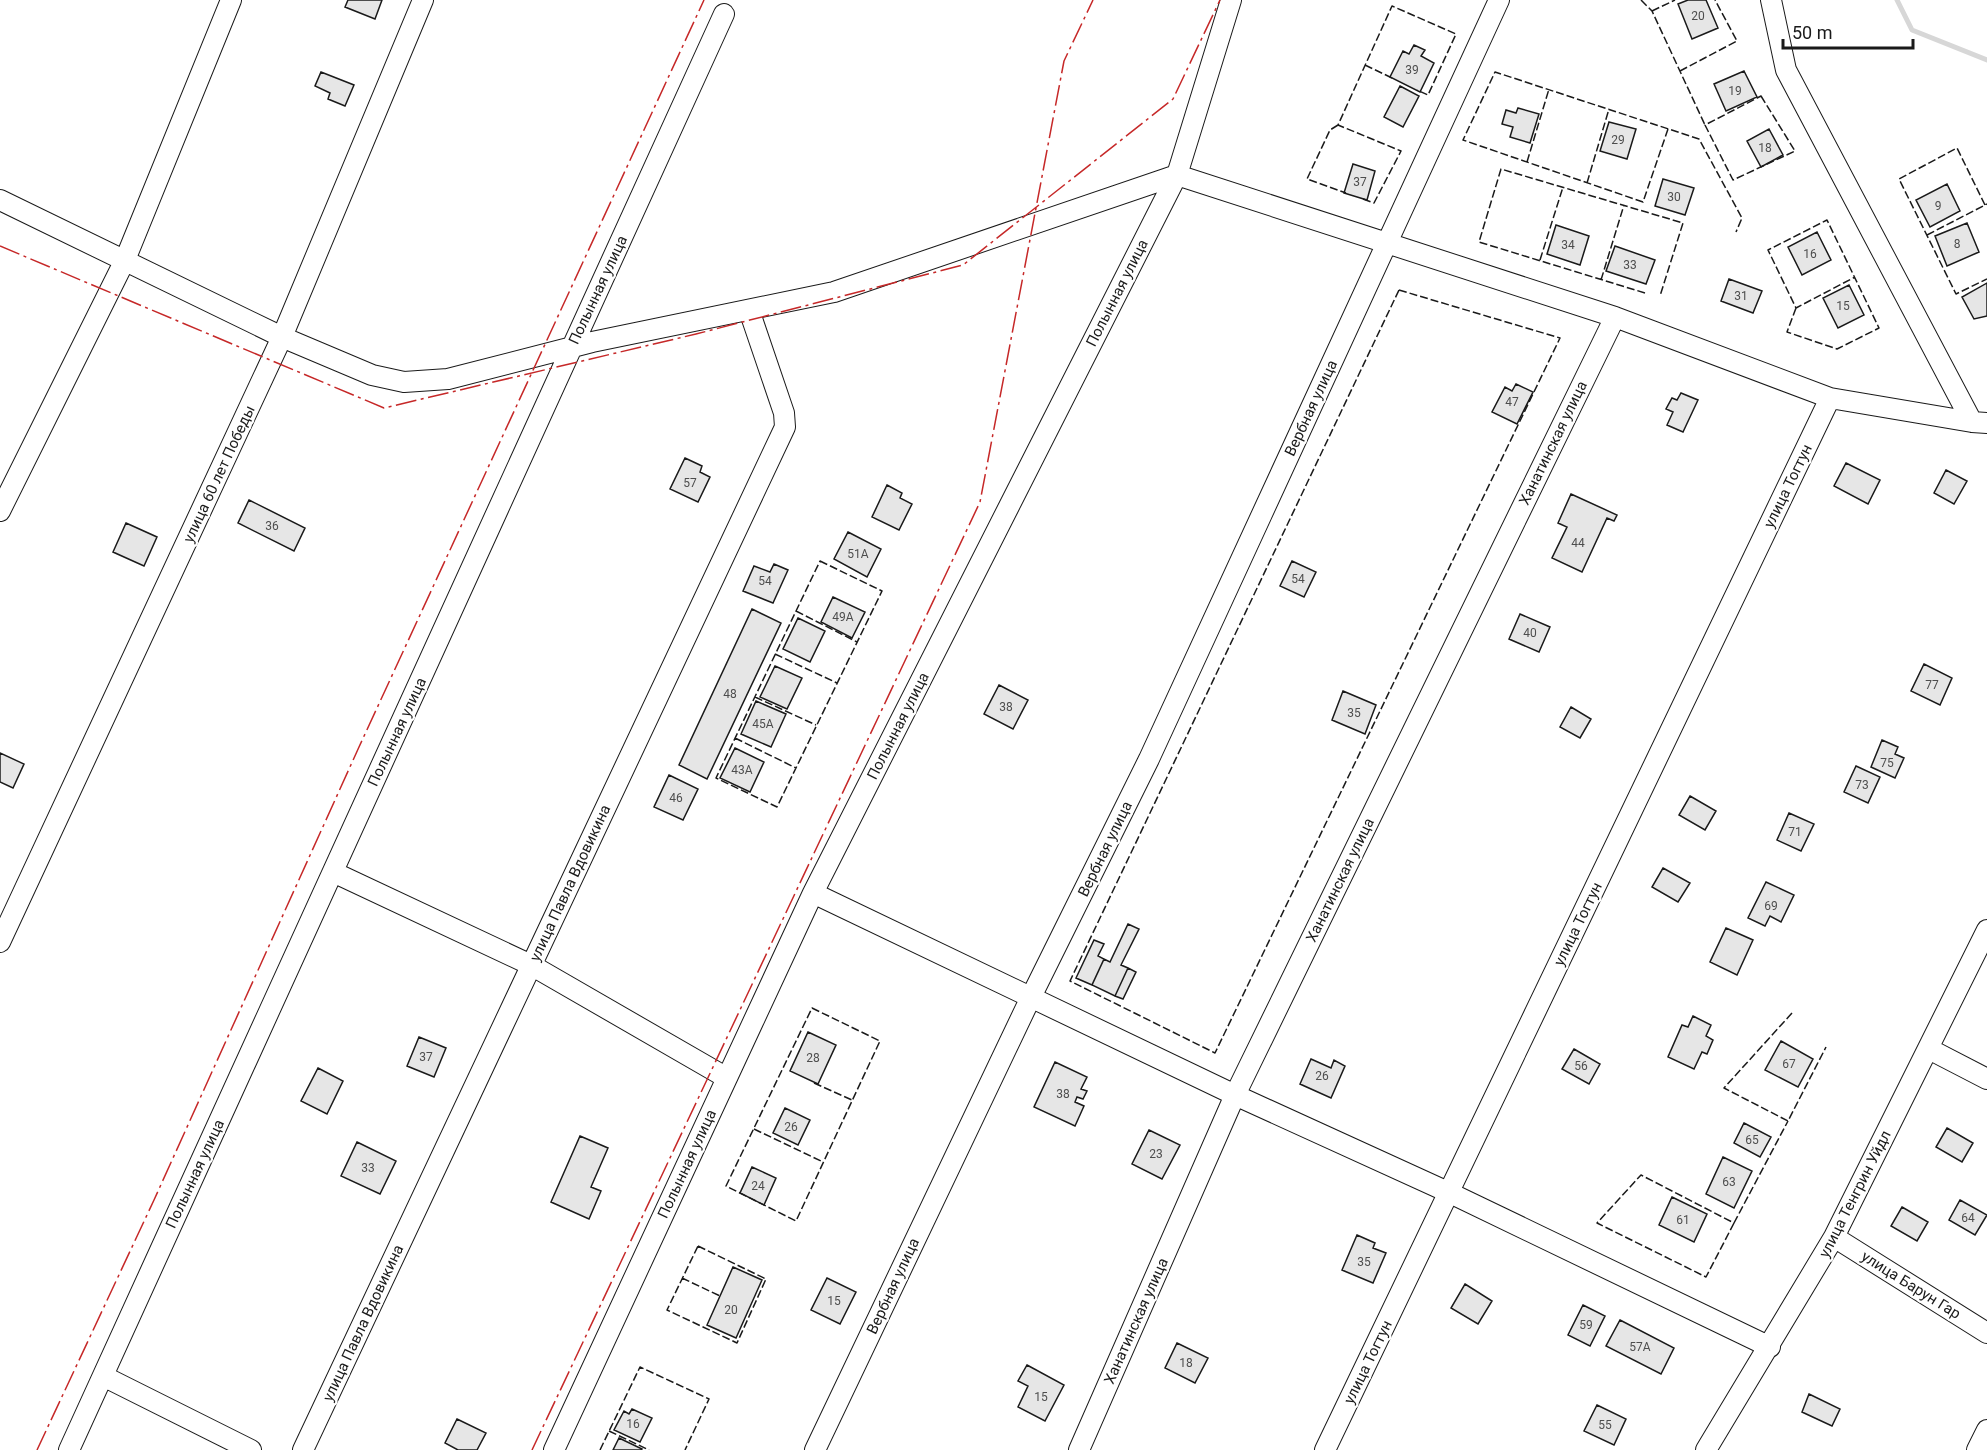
<svg xmlns="http://www.w3.org/2000/svg" width="1987" height="1450" viewBox="0 0 1987 1450" font-family="Roboto,sans-serif">
	<style>
		.lines { fill: none; stroke-linecap: round; stroke-linejoin: round }
		.stream { stroke: #d7d7d7; stroke-width: 5 }
		.building { fill: #e6e6e6; stroke: #1a1a1a; stroke-width: 1.5 }
		.minor-casing { stroke: #1a1a1a; stroke-width: 22 }
		.minor { stroke: #fff; stroke-width: 20 }
		.fence { stroke: #1a1a1a; stroke-width: 1.5; stroke-dasharray: 8 3; stroke-linecap: butt }
		.power { stroke: #c62828; stroke-width: 1.5; stroke-dasharray: 21 4.5 3 4.5; stroke-linecap: butt }
		.labels { text-anchor: middle; dominant-baseline: central; stroke-width: 4.5; stroke-linejoin: round; paint-order: stroke }
		.number-label { font-size: 12px; fill: #4d4d4d }
		.street-label { font-size: 15px; fill: #1a1a1a; stroke: #fff }
	</style>
	<rect width="100%" height="100%" fill="#fff"/>
	<g class="lines">
		<path class="stream" d="M1897 0 1912 30 1987 60"/>
	</g>
	<path class="building" d="M348 0H382L375 19 345 7Z
		M1688 0H1706L1718 28 1692 39 1678 4Z
		M1414 45 1425 50 1421 56 1434 63 1420 92 1390 77 1403 51 1409 54Z
		M1744 71 1757 97 1726 111 1714 84Z
		M321 72 354 85 345 106 328 99 330 93 315 86Z
		M1400 86 1419 96 1403 127 1384 117Z
		M1518 108 1539 114 1530 143 1510 137 1513 127 1502 124 1506 110 1516 113Z
		M1609 122 1636 129 1627 159 1600 151Z
		M1769 129 1783 155 1761 167 1747 141Z
		M1353 164 1375 171 1367 200 1344 193Z
		M1663 179 1694 188 1685 215 1655 206Z
		M1947 184 1960 211 1930 227 1916 200Z
		M1967 223 1979 252 1947 266 1935 236Z
		M1556 225 1589 236 1580 265 1547 254Z
		M1817 232 1831 260 1802 275 1788 247Z
		M1615 246 1655 260 1646 284 1606 271Z
		M1729 279 1762 291 1753 313 1721 301Z
		M1987 283V316L1974 319 1962 297Z
		M1849 285 1864 315 1838 328 1823 298Z
		M1516 384 1533 392 1517 424 1492 412 1505 387 1512 391Z
		M1681 393 1698 400 1683 432 1667 425 1673 412 1666 409 1672 398 1677 400Z
		M685 458 702 466 700 472 710 477 698 502 670 489Z
		M1846 463 1880 480 1868 504 1834 486Z
		M1946 470 1967 481 1954 504 1934 493Z
		M887 485 902 493 900 498 912 504 899 530 872 517Z
		M1571 494 1617 515 1614 521 1607 518 1582 572 1552 558 1567 527 1558 523Z
		M249 500 305 528 294 551 238 523Z
		M126 523 157 537 144 566 113 552Z
		M848 532 881 549 867 577 834 559Z
		M1292 561 1316 572 1304 597 1280 586Z
		M774 564 788 570 773 603 743 591 754 566 770 572Z
		M833 597 865 612 852 638 821 622Z
		M752 609 781 623 707 779 679 765Z
		M1520 614 1550 627 1539 652 1509 639Z
		M798 618 825 631 810 662 783 649Z
		M1924 664 1952 678 1940 705 1911 691Z
		M775 666 802 678 787 709 760 697Z
		M999 685 1028 700 1013 729 984 714Z
		M1343 691 1376 705 1365 734 1332 720Z
		M756 701 786 714 771 747 741 734Z
		M1571 707 1591 719 1580 738 1560 727Z
		M1882 740 1898 747 1895 754 1904 758 1895 778 1871 767Z
		M735 748 764 762 750 792 720 778Z
		M0 753 24 764 13 788 0 782Z
		M1856 766 1880 777 1868 803 1844 792Z
		M669 775 698 789 683 820 654 807Z
		M1690 796 1716 811 1705 830 1679 815Z
		M1789 813 1814 824 1801 851 1777 840Z
		M1663 868 1690 883 1678 902 1652 887Z
		M1766 882 1794 895 1781 922 1770 916 1765 926 1748 918Z
		M1128 924 1139 929 1121 965 1128 968 1115 996 1092 985 1104 959 1110 962Z
		M1726 928 1753 940 1737 975 1710 962Z
		M1094 940 1104 944 1098 956 1104 959 1092 985 1076 978Z
		M1128 968 1136 972 1123 999 1115 996Z
		M1693 1016 1711 1025 1706 1036 1713 1040 1707 1054 1702 1052 1694 1069 1668 1057 1682 1025 1688 1027Z
		M808 1032 836 1045 818 1084 790 1071Z
		M419 1037 446 1048 434 1077 407 1066Z
		M1781 1041 1813 1059 1798 1087 1765 1070Z
		M1574 1049 1600 1064 1589 1084 1562 1069Z
		M1311 1059 1331 1068 1334 1060 1345 1066 1331 1098 1300 1084Z
		M1055 1062 1087 1077 1081 1089 1087 1091 1083 1099 1077 1097 1075 1102 1084 1106 1075 1126 1034 1107Z
		M318 1068 343 1081 327 1114 301 1101Z
		M785 1108 810 1120 798 1145 773 1133Z
		M1744 1123 1771 1137 1760 1157 1734 1143Z
		M1947 1128 1973 1143 1962 1162 1936 1147Z
		M1149 1130 1180 1145 1162 1179 1132 1164Z
		M580 1136 608 1148 591 1187 601 1191 589 1219 551 1202Z
		M357 1142 396 1161 380 1194 341 1176Z
		M1723 1157 1752 1171 1734 1208 1706 1194Z
		M752 1167 776 1178 764 1205 740 1193Z
		M1672 1197 1707 1214 1694 1242 1659 1225Z
		M1960 1200 1987 1215 1975 1235 1949 1220Z
		M1902 1207 1928 1222 1917 1241 1891 1226Z
		M1357 1235 1375 1243 1373 1248 1386 1253 1373 1283 1342 1270Z
		M733 1267 762 1280 736 1338 707 1325Z
		M827 1278 856 1292 840 1324 811 1310Z
		M1465 1284 1492 1301 1478 1324 1451 1308Z
		M1583 1305 1605 1316 1590 1346 1568 1335Z
		M1620 1320 1674 1348 1661 1374 1606 1346Z
		M1177 1343 1208 1358 1195 1383 1165 1368Z
		M1027 1365 1064 1385 1045 1421 1018 1407 1028 1386 1018 1381Z
		M1809 1394 1840 1409 1832 1426 1802 1412Z
		M1597 1405 1626 1419 1614 1445 1584 1431Z
		M632 1409 652 1418 640 1442 614 1430 624 1411 629 1414Z
		M457 1419 486 1433 477 1450H458L445 1443Z
		M619 1438 642 1449 641 1450H613Z"/>
	<g class="lines">
		<defs>
			<path id="minor" d="M1771 0 1786 70 1972 422
				M0 200 282 337 372 375 404 382 448 379 592 342 834 292 1177 175 1615 317 1830 398 1972 422 1987 423
				M0 511 125 260 231 0
				M333 872 531 965 727 1078
				M813 893 1235 1095 1450 1193 1770 1347
				M0 942 282 337 423 0
				M1929 1049 1987 1079
				M1834 1237 1987 1333
				M103 1376 251 1450
				M69 1450 724 14
				M303 1450 785 427 784 413 749 310
				M554 1450 813 893 1177 175 1231 0
				M815 1450 1031 997 1149 759 1499 0
				M1079 1450 1235 1095 1615 317
				M1325 1450 1830 398
				M1706 1450 1834 1237 1987 930
				M1977 1450 1987 1430"/>
		</defs>
		<use href="#minor" class="minor-casing"/>
		<use href="#minor" class="minor"/>
		<path class="fence" d="M1641 0 1652 11 1705 125
			M1652 11 1675 0
			M1365 65 1392 78
			M1680 71 1737 41 1715 0
			M1761 96 1795 151 1733 180 1705 125Z
			M1338 125 1330 130 1307 179 1346 193
			M1668 129 1643 202 1463 140 1495 72 1699 139 1742 218 1736 232
			M1527 162 1549 89
			M1587 183 1609 109
			M1363 199 1374 203 1401 151 1338 125 1392 6 1456 34 1428 95 1417 90
			M1985 205 1957 148 1899 179 1956 294 1987 279
			M1927 235 1987 204
			M1540 260 1563 187
			M1601 280 1624 205
			M1399 290 1560 338 1215 1053 1070 981Z
			M1645 293 1479 242 1501 169 1683 223 1660 296
			M1796 308 1787 332 1837 349 1879 328 1827 220 1768 250 1796 308 1855 277
			M820 561 882 591 777 807 716 778Z
			M796 611 857 642
			M775 654 837 683
			M755 697 816 725
			M735 738 796 768
			M812 1008 880 1041 796 1221 726 1186Z
			M1792 1013 1724 1088 1788 1121 1826 1047
			M814 1083 852 1100
			M754 1129 823 1162
			M1734 1223 1706 1277 1597 1223 1641 1175 1734 1223 1788 1121
			M698 1246 766 1279 737 1343 667 1310Z
			M682 1278 720 1296
			M609 1431 649 1450
			M600 1450 640 1367 709 1399 685 1450"/>
		<path class="power" d="M0 246 384 408 696 334 963 265 1173 99 1220 0
			M37 1450 154 1200 359 747 704 0
			M532 1450 980 502 1064 61 1093 0"/>
	</g>
	<g class="labels">
		<g class="number-label">
			<text x="1698" y="16">20</text>
			<text x="1412" y="70">39</text>
			<text x="1735" y="91">19</text>
			<text x="1618" y="140">29</text>
			<text x="1765" y="148">18</text>
			<text x="1360" y="182">37</text>
			<text x="1674" y="197">30</text>
			<text x="1938" y="206">9</text>
			<text x="1957" y="244">8</text>
			<text x="1568" y="245">34</text>
			<text x="1810" y="254">16</text>
			<text x="1630" y="265">33</text>
			<text x="1741" y="296">31</text>
			<text x="1843" y="306">15</text>
			<text x="1512" y="402">47</text>
			<text x="690" y="483">57</text>
			<text x="272" y="526">36</text>
			<text x="1578" y="543">44</text>
			<text x="858" y="554">51А</text>
			<text x="1298" y="579">54</text>
			<text x="765" y="581">54</text>
			<text x="843" y="617">49А</text>
			<text x="1530" y="633">40</text>
			<text x="1932" y="685">77</text>
			<text x="730" y="694">48</text>
			<text x="1006" y="707">38</text>
			<text x="1354" y="713">35</text>
			<text x="763" y="724">45А</text>
			<text x="1887" y="763">75</text>
			<text x="742" y="770">43А</text>
			<text x="1862" y="785">73</text>
			<text x="676" y="798">46</text>
			<text x="1795" y="832">71</text>
			<text x="1771" y="906">69</text>
			<text x="426" y="1057">37</text>
			<text x="813" y="1058">28</text>
			<text x="1789" y="1064">67</text>
			<text x="1581" y="1066">56</text>
			<text x="1322" y="1076">26</text>
			<text x="1063" y="1094">38</text>
			<text x="791" y="1127">26</text>
			<text x="1752" y="1140">65</text>
			<text x="1156" y="1154">23</text>
			<text x="368" y="1168">33</text>
			<text x="1729" y="1182">63</text>
			<text x="758" y="1186">24</text>
			<text x="1968" y="1218">64</text>
			<text x="1683" y="1220">61</text>
			<text x="1364" y="1262">35</text>
			<text x="834" y="1301">15</text>
			<text x="731" y="1310">20</text>
			<text x="1586" y="1325">59</text>
			<text x="1640" y="1347">57А</text>
			<text x="1186" y="1363">18</text>
			<text x="1041" y="1397">15</text>
			<text x="633" y="1424">16</text>
			<text x="1605" y="1425">55</text>
		</g>
		<g class="street-label">
			<text transform="translate(598 290) rotate(-65)">Полынная улица</text>
			<text transform="translate(1117 293) rotate(-63)">Полынная улица</text>
			<text transform="translate(1311 408) rotate(-65)">Вербная улица</text>
			<text transform="translate(1553 443) rotate(-64)">Ханатинская улица</text>
			<text transform="translate(219 474) rotate(-65)">улица 60 лет Победы</text>
			<text transform="translate(1788 486) rotate(-64)">улица Тогтун</text>
			<text transform="translate(898 726) rotate(-63)">Полынная улица</text>
			<text transform="translate(397 732) rotate(-65)">Полынная улица</text>
			<text transform="translate(1105 849) rotate(-64)">Вербная улица</text>
			<text transform="translate(1340 880) rotate(-64)">Ханатинская улица</text>
			<text transform="translate(570 883) rotate(-65)">улица Павла Вдовикина</text>
			<text transform="translate(1578 924) rotate(-64)">улица Тогтун</text>
			<text transform="translate(687 1164) rotate(-65)">Полынная улица</text>
			<text transform="translate(195 1174) rotate(-65)">Полынная улица</text>
			<text transform="translate(1855 1194) rotate(-63)">улица Тенгрин Уйдл</text>
			<text transform="translate(1911 1285) rotate(32)">улица Барун Гар</text>
			<text transform="translate(893 1286) rotate(-65)">Вербная улица</text>
			<text transform="translate(1136 1321) rotate(-66)">Ханатинская улица</text>
			<text transform="translate(363 1323) rotate(-65)">улица Павла Вдовикина</text>
			<text transform="translate(1368 1362) rotate(-64)">улица Тогтун</text>
		</g>
	</g>
	<path d="M1783 39v9h130v-9" fill="none" stroke="#1a1a1a" stroke-width="3"/>
	<text x="1792" y="39" font-size="18" fill="#1a1a1a" stroke="#ffffff" stroke-width="4.5" paint-order="stroke">50 m</text>
</svg>
